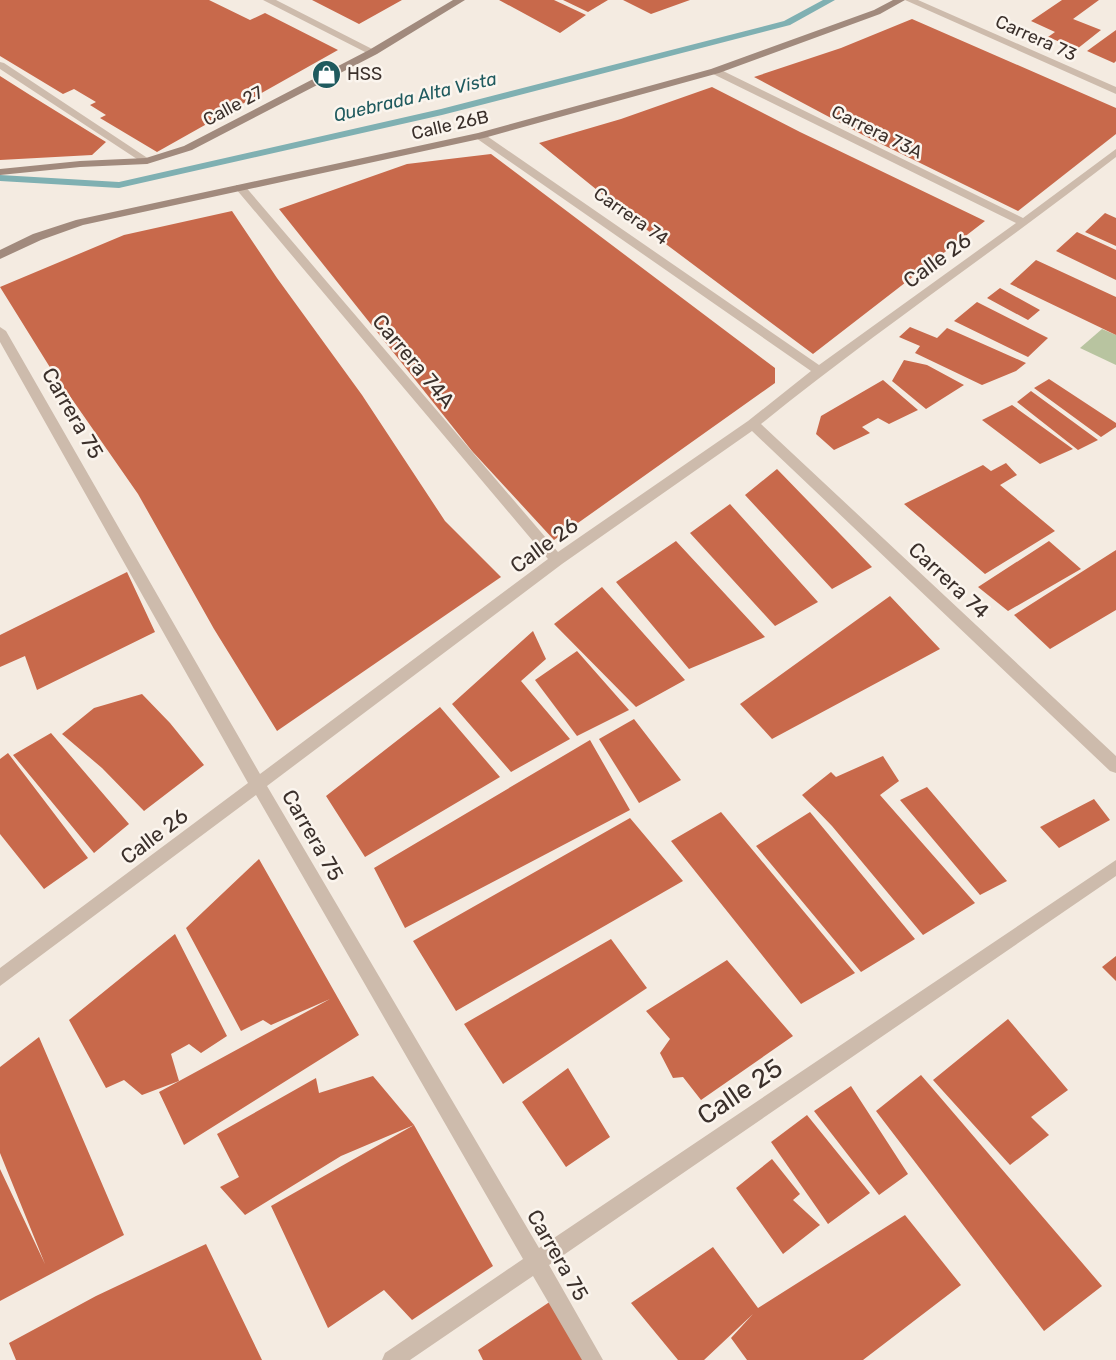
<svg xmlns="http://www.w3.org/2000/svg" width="1116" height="1360" viewBox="0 0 1116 1360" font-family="Rubik,sans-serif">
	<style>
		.green { fill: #b8c4a0 }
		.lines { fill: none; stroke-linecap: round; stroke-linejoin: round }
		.stream { fill: #7fb0b2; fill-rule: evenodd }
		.building { fill: #c8694b }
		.street { fill: #cdbbac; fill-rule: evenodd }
		.secondary { fill: #a18a7d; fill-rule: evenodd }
		.labels { text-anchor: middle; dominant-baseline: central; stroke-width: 5; stroke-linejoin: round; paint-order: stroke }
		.far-street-label { font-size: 18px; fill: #3b302b; stroke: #fbf5ee }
		.far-poi-label { font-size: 18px; fill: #3b302b; stroke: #fbf5ee; text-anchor: start }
		.far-water-label { font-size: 18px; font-style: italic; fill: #1f5a5e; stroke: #fbf5ee }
		.street-label { font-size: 21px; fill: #3b302b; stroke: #fbf5ee }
		.near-street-label { font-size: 26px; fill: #3b302b; stroke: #fbf5ee }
	</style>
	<rect width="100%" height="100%" fill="#f4ebe1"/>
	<path class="green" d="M1102 329 1116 335V365L1080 348Z"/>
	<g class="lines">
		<path class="stream" d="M823 0H835L790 25 442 115 119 188 0 181V175L119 182 441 109 784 21Z"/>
	</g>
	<path class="building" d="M0 0H209L250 20 265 13 338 50 157 152 100 118 106 115 90 105 96 102 74 89 63 94 0 56Z
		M312 0H402L359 24Z
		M499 0H554L586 15 560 33Z
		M563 0H608L588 12Z
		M623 0H690L651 14Z
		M1062 0H1099L1073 19 1101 30 1077 49 1048 37 1055 32 1031 21Z
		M912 19 1116 108V134L1018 211 863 135 754 77 841 48Z
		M1116 30V61L1114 63 1087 51Z
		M0 76 30 95 106 142 92 155 0 160Z
		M712 87 800 132 985 221 813 354 639 224 539 143 621 119Z
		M491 154 775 368V383L554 540 472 451 279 209 407 164Z
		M232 211 277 278 362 395 445 521 501 577 277 731 214 629 138 494 51 369 0 287 124 235Z
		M1105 213 1116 218V246L1085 232Z
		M1077 232 1116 250V280L1056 251Z
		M1036 260 1116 297V335L1010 284Z
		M1000 288 1040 310 1028 320 987 298Z
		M977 302 1048 338 1028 357 954 321Z
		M910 327 937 338 947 328 1026 363 1016 371 982 385 915 353 920 346 899 337Z
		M904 360 927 365 964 385 926 409 892 381Z
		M1049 379 1116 423V427L1101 437 1034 388Z
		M883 380 918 410 889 424 878 418 862 427 870 433 834 450 816 434 821 416Z
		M1031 391 1098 440 1078 450 1017 402Z
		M1012 405 1073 449 1040 464 982 420Z
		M1006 463 1017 475 1000 485 1055 531 985 574 904 504 983 465 991 471Z
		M777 469 872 567 832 589 745 495Z
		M730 504 818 602 775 626 690 533Z
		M676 541 765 637 689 669 616 582Z
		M1049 541 1081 569 1008 611 978 587Z
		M1116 550V610L1050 649 1014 615Z
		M127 572 155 632 37 690 25 656 0 667V635Z
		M602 587 685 680 636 707 554 624Z
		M890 596 940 649 772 739 740 704Z
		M533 631 546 659 521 681 570 739 511 772 452 704Z
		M577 651 629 710 577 736 535 680Z
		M142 694 170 723 204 765 144 811 102 768 62 734 94 708Z
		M440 707 500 777 365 857 326 796Z
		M634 719 681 780 639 803 599 739Z
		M51 733 129 824 94 853 13 755Z
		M590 740 630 810 405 928 374 868Z
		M8 753 88 858 44 889 0 834V759Z
		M883 756 899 781 880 795 975 903 923 935 832 826 802 795 831 772 836 777Z
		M927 787 1007 881 980 895 900 800Z
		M1094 799 1110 820 1059 848 1040 827Z
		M721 812 855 973 801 1004 671 841Z
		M810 812 915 939 861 972 756 846Z
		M630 818 683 881 456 1011 413 941Z
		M259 859 359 1035 184 1145 159 1092 330 999 271 1025 263 1020 241 1031 186 928Z
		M175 934 227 1036 201 1053 189 1044 171 1054 179 1081 142 1095 124 1080 106 1088 69 1020Z
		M611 939 647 988 503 1084 464 1024Z
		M1116 956V981L1102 967Z
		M727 960 793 1036 701 1100 683 1077 673 1078 660 1053 670 1039 646 1011Z
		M1008 1019 1068 1090 1031 1117 1049 1135 1010 1165 933 1080Z
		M39 1037 124 1235 0 1301V1169L45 1264 0 1153V1067Z
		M568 1068 610 1137 566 1167 522 1102Z
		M921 1075 1102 1286 1044 1331 876 1111Z
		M373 1076 414 1125 493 1266 412 1320 384 1290 328 1328 271 1206 414 1125 341 1156 245 1215 220 1187 239 1177 217 1134 316 1078 319 1093Z
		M851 1086 908 1174 879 1195 814 1111Z
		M807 1115 870 1193 828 1224 771 1142Z
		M772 1159 800 1194 793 1200 820 1225 783 1254 736 1188Z
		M905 1215 961 1285 863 1360H747L731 1338 753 1314 704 1360H678L631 1303 713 1247 758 1308Z
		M206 1244 262 1360H16L9 1343 96 1296Z
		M551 1301 585 1360H483L478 1350Z"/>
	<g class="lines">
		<path class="street" d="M263 0H276L378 52 369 54Z
			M905 0H918L1116 87V94Z
			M0 62 4 63 152 161 147 164 143 163 0 69Z
			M711 69H719L1023 218 1116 149V157C999 248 876 331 761 424L1116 756V773L1110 771 752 431 562 564 267 786 539 1248 1116 860V876L549 1265 603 1360H582L533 1276 410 1360H382L385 1353 523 1259 256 795 0 986V968L248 783 0 342V327L6 331 260 774 548 559 236 189V185H244L558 552 748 421 811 371 476 138V134H484L819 365 1016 223 711 73Z"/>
		<path class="secondary" d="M453 0H465L377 54 192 150 147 164 80 167 0 175V169L80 161 146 158 184 146 369 50Z
			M893 0H905L880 14 719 73 484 138 83 225 41 240 0 259V250L33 234 76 220 478 133 711 69 874 10Z"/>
	</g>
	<defs>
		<symbol id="shop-disc" viewBox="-11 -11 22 22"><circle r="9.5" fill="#1f5a5e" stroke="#fbf5ee"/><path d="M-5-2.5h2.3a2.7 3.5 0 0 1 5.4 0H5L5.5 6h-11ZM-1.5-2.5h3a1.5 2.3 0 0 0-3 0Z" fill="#fff"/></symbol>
	</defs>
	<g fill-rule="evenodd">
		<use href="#shop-disc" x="310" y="58" width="33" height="33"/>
	</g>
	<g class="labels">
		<g class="far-street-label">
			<text transform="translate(1036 38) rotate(24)">Carrera 73</text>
			<text transform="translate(233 106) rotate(-28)">Calle 27</text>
			<text transform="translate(450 125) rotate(-13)">Calle 26B</text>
			<text transform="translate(877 132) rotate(26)">Carrera 73A</text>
			<text transform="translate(631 216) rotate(35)">Carrera 74</text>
		</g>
		<g class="far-poi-label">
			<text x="347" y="74">HSS</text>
		</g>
		<g class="far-water-label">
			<text transform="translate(415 97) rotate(-13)">Quebrada Alta Vista</text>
		</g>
		<g class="street-label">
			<text transform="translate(937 260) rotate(-36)">Calle 26</text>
			<text transform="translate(414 361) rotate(50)">Carrera 74A</text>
			<text transform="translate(73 413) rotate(60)">Carrera 75</text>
			<text transform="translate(544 545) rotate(-36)">Calle 26</text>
			<text transform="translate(949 580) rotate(43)">Carrera 74</text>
			<text transform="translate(313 835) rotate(60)">Carrera 75</text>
			<text transform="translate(154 836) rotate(-37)">Calle 26</text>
			<text transform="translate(558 1255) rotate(60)">Carrera 75</text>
		</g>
		<g class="near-street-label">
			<text transform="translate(740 1092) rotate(-34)">Calle 25</text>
		</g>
	</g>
</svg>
